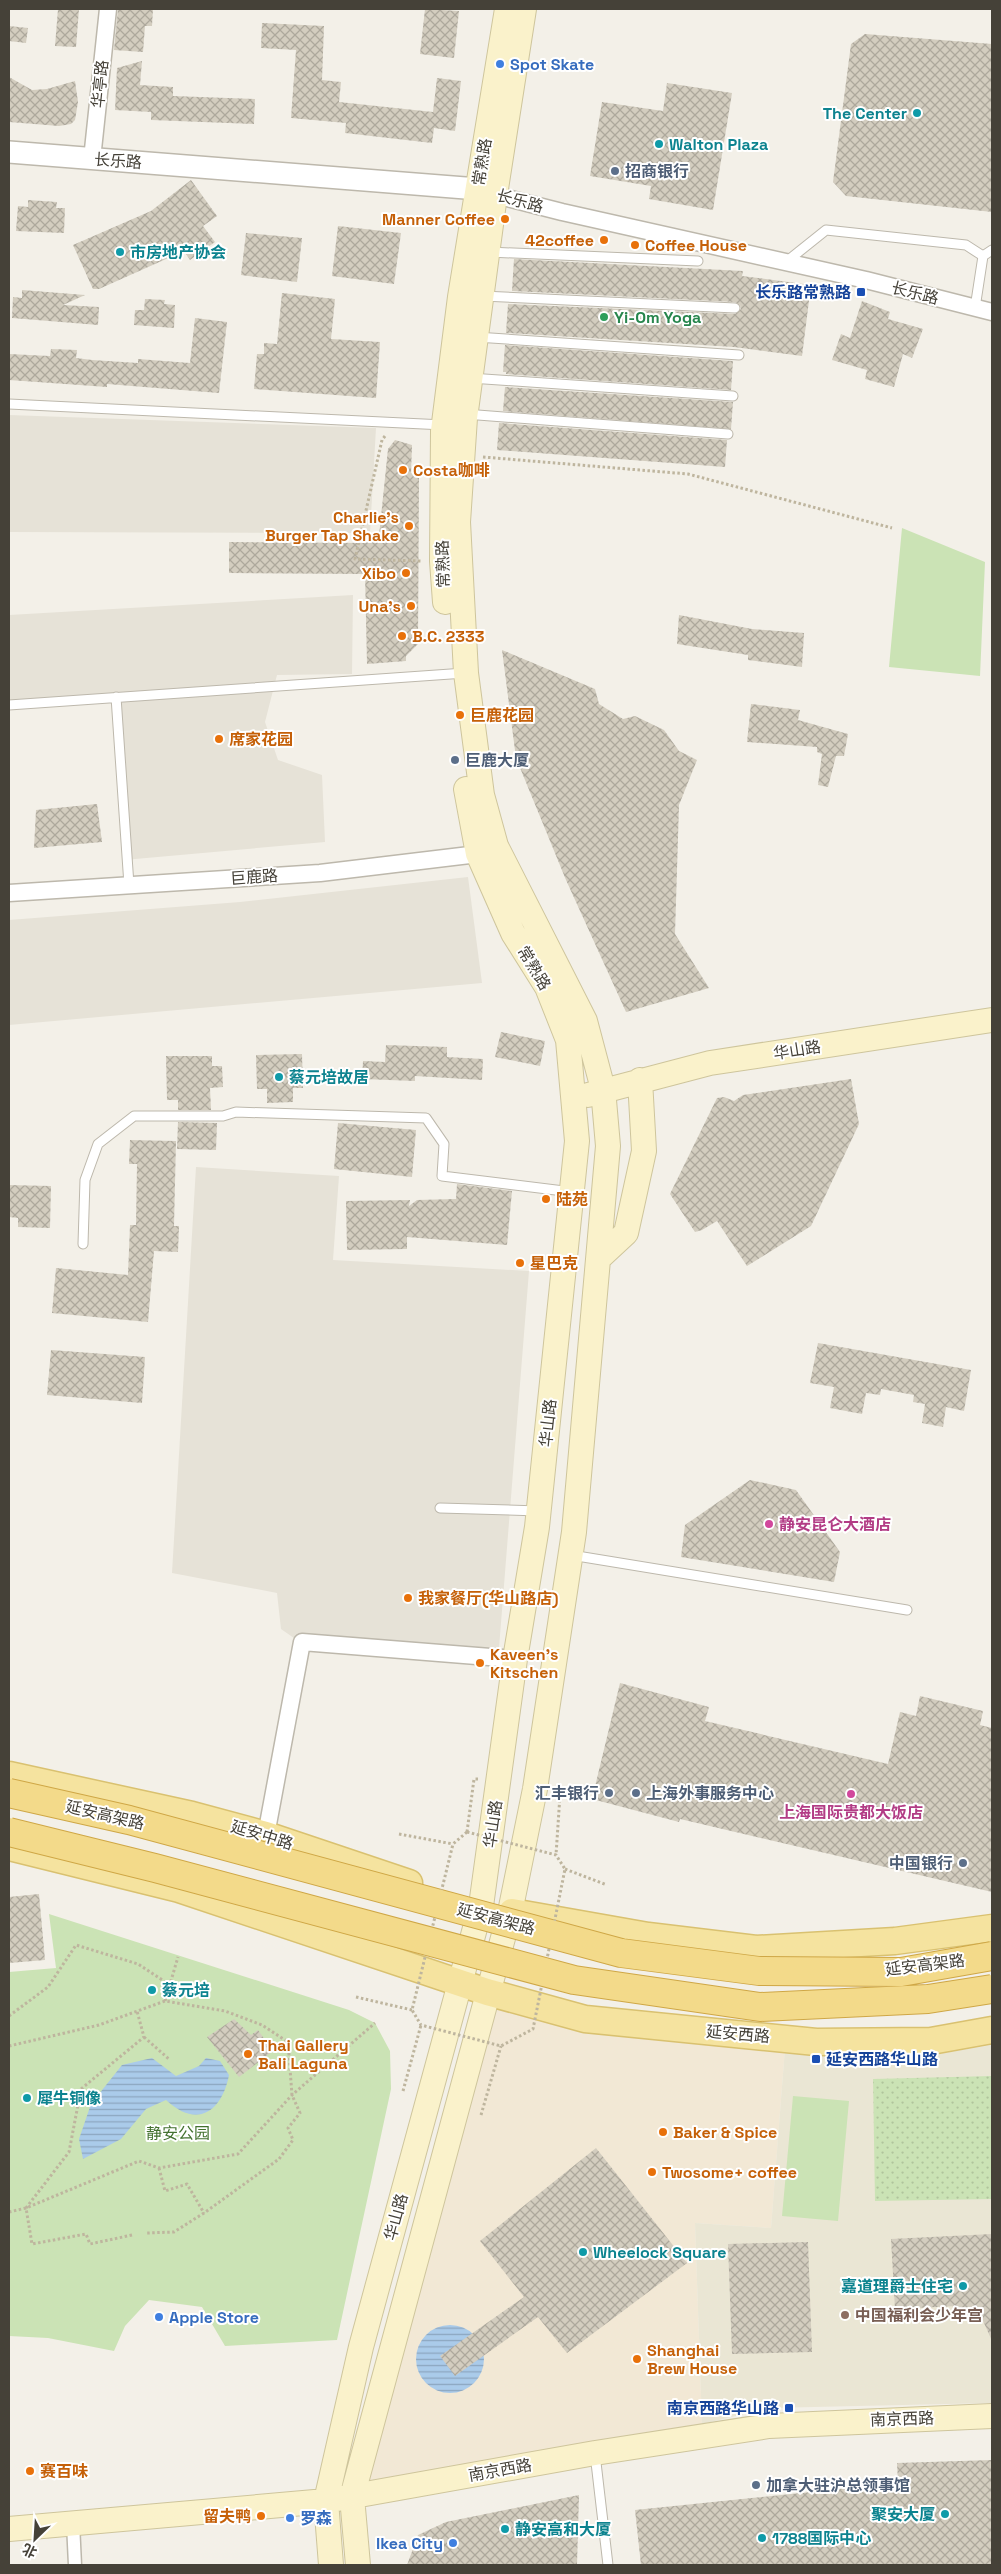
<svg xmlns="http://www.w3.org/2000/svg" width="1001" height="2574" viewBox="0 0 1001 2574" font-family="'Space Grotesk','Noto Sans SC',sans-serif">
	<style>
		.residential { fill: #e6e2d7 }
		.commercial { fill: #f2e8d5 }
		.education { fill: #eae6d4 }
		.grass { fill: url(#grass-dots) }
		.green { fill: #cbe3b5 }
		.water { fill: url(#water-rules) }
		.building { fill: url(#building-cross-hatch) }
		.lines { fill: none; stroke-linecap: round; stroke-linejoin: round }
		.service-casing { stroke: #bdb8ac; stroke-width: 11 }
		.pedestrian-casing { stroke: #bdb8ac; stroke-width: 15 }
		.minor-casing { stroke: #bdb8ac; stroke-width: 19 }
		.tertiary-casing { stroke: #bdb8ac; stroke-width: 24 }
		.secondary-casing { stroke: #cec59c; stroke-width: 26 }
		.primary-casing { stroke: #d9c170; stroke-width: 29 }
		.path { stroke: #beb59e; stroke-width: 3; stroke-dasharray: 2.5 2.5; stroke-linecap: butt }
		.service { stroke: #fff; stroke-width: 9 }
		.pedestrian { stroke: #fff; stroke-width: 12 }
		.minor { stroke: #fff; stroke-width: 16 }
		.tertiary { stroke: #fff; stroke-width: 21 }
		.secondary { stroke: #faf2cb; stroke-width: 24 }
		.primary { stroke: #f5e39f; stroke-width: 26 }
		.trunk-bridge-casing { stroke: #cfa746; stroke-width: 30; stroke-linecap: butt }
		.path-bridge { stroke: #beb59e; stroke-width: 3; stroke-dasharray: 2.5 2.5; stroke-linecap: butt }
		.trunk-bridge { stroke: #f3da8a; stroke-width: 28 }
		.shop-dot { fill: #3f7fe0; stroke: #fff; stroke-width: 2 }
		.culture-dot { fill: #0f9aa8; stroke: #fff; stroke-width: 2 }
		.service-dot { fill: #5c6f8a; stroke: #fff; stroke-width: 2 }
		.food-dot { fill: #e8710a; stroke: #fff; stroke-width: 2 }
		.transit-dot { fill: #1a4fb4; stroke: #fff; stroke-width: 2 }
		.leisure-dot { fill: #2e9e5b; stroke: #fff; stroke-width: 2 }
		.hotel-dot { fill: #d1479c; stroke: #fff; stroke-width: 2 }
		.education-dot { fill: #8d6e63; stroke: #fff; stroke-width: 2 }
		.labels { text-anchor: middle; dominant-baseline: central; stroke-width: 4; stroke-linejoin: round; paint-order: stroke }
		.shop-label { font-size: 16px; font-weight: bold; fill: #366cbe; stroke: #fff; text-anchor: start }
		.street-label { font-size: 16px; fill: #454138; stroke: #fff }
		.culture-label { font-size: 16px; font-weight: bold; fill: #0d838f; stroke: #fff; text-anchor: start }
		.service-label { font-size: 16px; font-weight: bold; fill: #4e5e75; stroke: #fff; text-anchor: start }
		.food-label { font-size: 16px; font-weight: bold; fill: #c56008; stroke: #fff; text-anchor: start }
		.transit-label { font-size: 16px; font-weight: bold; fill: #164399; stroke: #fff; text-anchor: end }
		.leisure-label { font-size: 16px; font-weight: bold; fill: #27864d; stroke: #fff; text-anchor: start }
		.hotel-label { font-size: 16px; font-weight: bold; fill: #b23c85; stroke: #fff; text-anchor: start }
		.park-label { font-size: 16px; fill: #447230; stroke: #fff }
		.education-label { font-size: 16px; font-weight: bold; fill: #785e54; stroke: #fff; text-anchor: start }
	</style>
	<defs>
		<pattern id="grass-dots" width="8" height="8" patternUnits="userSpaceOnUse" patternTransform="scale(1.25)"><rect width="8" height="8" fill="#cbe3b5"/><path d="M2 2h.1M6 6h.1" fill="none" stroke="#b0c49c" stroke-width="1.8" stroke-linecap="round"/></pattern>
		<pattern id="water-rules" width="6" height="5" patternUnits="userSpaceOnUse" patternTransform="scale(1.25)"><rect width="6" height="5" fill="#aacbea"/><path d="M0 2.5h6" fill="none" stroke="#8ca6bf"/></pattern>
		<pattern id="building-cross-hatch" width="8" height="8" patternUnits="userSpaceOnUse" patternTransform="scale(1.25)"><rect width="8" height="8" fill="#d3cdbf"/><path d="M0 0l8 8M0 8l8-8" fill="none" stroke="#ada89c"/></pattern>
	</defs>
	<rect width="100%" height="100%" fill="#f3f0e8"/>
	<path class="residential" d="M9 415 376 428 370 533 9 532Z
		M353 595 352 674 277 675 265 722 278 760 322 775 325 842 124 860 115 700 9 706V615Z
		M468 877 482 983 9 1025V920L240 902Z
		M196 1167 339 1176 333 1260 529 1271 499 1648 304 1645 281 1629 277 1593 172 1573Z"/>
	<path class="commercial" d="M493 2004 785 2048 771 2228 695 2223 702 2424 366 2486Z"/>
	<path class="education" d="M992 2045V2403L769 2408 702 2424 695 2223 771 2228 785 2048 854 2055 914 2058Z"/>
	<path class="grass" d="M992 2076V2199L875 2201 873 2079Z"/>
	<path class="green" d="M902 528 985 562 980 676 889 667Z
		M49 1914 349 2010 375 2023 390 2051 391 2089 337 2340 225 2346 202 2307 149 2300 125 2326 114 2351 48 2338 9 2336V1972L56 1968Z
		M793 2096 849 2101 838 2221 782 2216Z"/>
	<path class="water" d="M152 2058 176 2076 199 2066 206 2058 220 2061 229 2075C222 2112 197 2129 166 2100L146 2109 121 2139 83 2159 79 2139 91 2104 122 2065Z
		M416 2359a34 34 0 1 1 68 0a34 34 0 1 1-68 0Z"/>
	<path class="building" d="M58 9H79L76 47 55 46Z
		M118 9H153L152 26H145L143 52 114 50Z
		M425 9 459 11 454 58 420 54Z
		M262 23 324 26 322 80 341 82 339 102 433 112 437 78 461 81 455 131 434 128 432 143 345 133 346 123 291 118 296 50 261 48Z
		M9 26 28 28 26 43 9 41Z
		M865 34 992 44V212L846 196 833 182 851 44Z
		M142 61 140 85 173 87V96L255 99 254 124 151 120V112L115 110 117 68Z
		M9 77 32 90 47 89 75 81 78 102 75 120 71 124 59 126 9 122Z
		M667 83 732 93 713 210 649 199 651 186 590 176 602 102 663 111Z
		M191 180 217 216 203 226 215 242 190 260 184 251 99 289H93L73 245 151 211Z
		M28 200 57 202 56 208H65L64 233 16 231 18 206 28 207Z
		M338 226 401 233 394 284 332 276Z
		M246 233 302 238 297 282 241 275Z
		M514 259 743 271 742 276 811 285 802 356 734 347 506 333 508 304 735 314 741 309 740 305 735 302 512 291Z
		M22 290 85 295 63 305 99 307 98 325 12 318 13 297 22 298Z
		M282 293 335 299 331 339 380 342 376 398 254 389 257 354H264V343L277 344Z
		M145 299 165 300 164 304 175 305 174 328 134 325 135 310H144Z
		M862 301 890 312 888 319 923 329 912 358 903 354 894 387 865 379 867 370 832 360 841 334 850 338Z
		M195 318 227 322 219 393 107 384V387L9 380V354L50 356 51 349 77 350 76 358 92 360 138 363V359L190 363Z
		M505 345 733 361 731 390 506 374V372H503Z
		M505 387 733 402 731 429 503 411Z
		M499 423 727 440 725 467 497 450Z
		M395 440 412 445 411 473 419 478 418 644 406 656V661L367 664 365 574 229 573V542L364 543V537L379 536 388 449Z
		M679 615 752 629 804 633 802 667 748 660V655L677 644Z
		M502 650 595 689 599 704 623 719 635 716 664 730 679 751 697 760 679 805 675 934 709 988 626 1012 566 880 516 758Z
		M751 704 800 710 798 720 848 734 844 756H836L828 787 818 785 822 754 817 752V747L747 742Z
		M97 804 102 842 34 848 36 810Z
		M501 1032 545 1041 540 1066 495 1057Z
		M386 1045 447 1047V1057L483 1059 482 1080 415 1076V1081L362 1079 363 1061 385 1062Z
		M302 1054 303 1088H293V1102L267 1103V1089H257L256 1055Z
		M166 1056H212V1066H222L223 1087 210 1088 211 1110H178V1100H167Z
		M851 1079 859 1124 811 1226 747 1266 717 1221 702 1230 695 1232 670 1194 717 1098 724 1097 734 1101 743 1095Z
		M178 1122 217 1123 216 1150 177 1149Z
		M338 1123 416 1130 412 1177 334 1169Z
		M130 1140 176 1141 174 1226H179L178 1252 154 1251 148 1322 52 1313 56 1268 128 1275 130 1225H136L137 1164H129Z
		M457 1184 512 1191 507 1245 407 1237V1249L347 1250 346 1201 410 1200 409 1206 417 1200 456 1199Z
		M9 1185 51 1186 50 1228 18 1227V1218L9 1217Z
		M818 1343 971 1370 964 1411 946 1407 943 1427 922 1423 925 1404 913 1402 914 1395 881 1389 880 1395 866 1393 862 1414 830 1408 834 1387 810 1383Z
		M51 1350 145 1357 142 1403 47 1395Z
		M750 1480 796 1490 840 1552 834 1582 681 1557 685 1525Z
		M620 1683 709 1707 705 1721 888 1764 900 1712 916 1716 920 1696 983 1711 980 1725 992 1728V1892L680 1819 679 1822 592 1799Z
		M39 1894 45 1960 9 1963V1897Z
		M234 2019 251 2035 258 2030 273 2051 239 2077 207 2037Z
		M596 2148 687 2263 567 2353 538 2317 455 2376 440 2356 524 2297 480 2241Z
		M992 2234V2341L980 2314 957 2315V2306L895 2309 891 2239Z
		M808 2242 812 2352 732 2354 728 2244Z
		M992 2460V2565H641L635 2510 898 2483 897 2463Z
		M579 2495 577 2565H407L418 2535 446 2522Z"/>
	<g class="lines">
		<defs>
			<path id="service" d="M489 252 698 261
				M786 262 826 230 966 245 983 256
				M482 296 735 308
				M975 308 983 256 992 250
				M476 337 739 355
				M470 378 733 396
				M9 404 444 425
				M465 414 728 434
				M116 697 129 885
				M9 705 465 673
				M83 1244 85 1180 98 1144 134 1116H223L236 1112 426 1118 444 1144 442 1176 572 1192
				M440 1508 539 1511
				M571 1555 907 1610
				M595 2454 608 2565"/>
			<path id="pedestrian" d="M73 2523 75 2565"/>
			<path id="minor" d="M92 159 108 9
				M495 195 562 212 866 280 992 312
				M9 893 320 873 478 854 486 850
				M266 1835 302 1642 515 1659"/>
			<path id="tertiary" d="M9 152 478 189 493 194"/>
			<path id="secondary" d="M445 602 442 561 443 431 460 297 507 9
				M588 1095 710 1063 992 1020
				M598 1259 626 1233 644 1151 640 1080
				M9 2529 326 2501 595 2453 769 2426 992 2416
				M331 2565 326 2501 361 2347 481 1906 515 1659 537 1527 577 1141 568 1040 547 987 513 933 478 854 466 789
				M358 2565 352 2497 510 1912 535 1789 574 1532 608 1146 603 1089 585 1021 496 846 482 795 466 673 458 522 465 418 495 195 524 9"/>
			<path id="primary" d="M9 1775 192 1815 266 1835 409 1883
				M9 1847 179 1889 487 1992 585 2019 816 2042 931 2041 992 2030
				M512 1912 648 1936 756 1949 895 1941 992 1928"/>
		</defs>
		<use href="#service" class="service-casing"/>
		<use href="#pedestrian" class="pedestrian-casing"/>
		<use href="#minor" class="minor-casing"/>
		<use href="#tertiary" class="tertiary-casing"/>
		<use href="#secondary" class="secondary-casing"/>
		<use href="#primary" class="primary-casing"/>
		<path class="path" d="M385 436 382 440 355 559 421 561
			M483 457 688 474 892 528
			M555 1794 560 1795 556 1855
			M467 1832 474 1779H478
			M399 1834 453 1844
			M565 1869 607 1885
			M356 1997 412 2010
			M165 2001 178 1957
			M9 2016 48 1987 76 1945 138 1964 170 1985
			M144 2037 170 2060
			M9 2046 99 2025 165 2001 225 2011 262 2025 288 2042 292 2095 300 2113 288 2128 293 2140 279 2159 204 2213 174 2232 147 2233
			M403 2091 421 2025
			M481 2115 501 2046
			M159 2168 165 2191 187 2184 204 2213
			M9 2212 26 2208 139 2161 159 2168 238 2154 292 2095 375 2023
			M132 2235 90 2244 86 2234 32 2244 26 2208 69 2152 81 2089 144 2037 137 2011"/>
		<use href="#service" class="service"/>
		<use href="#pedestrian" class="pedestrian"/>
		<use href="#minor" class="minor"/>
		<use href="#tertiary" class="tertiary"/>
		<use href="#secondary" class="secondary"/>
		<use href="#primary" class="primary"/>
		<defs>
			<path id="trunk-bridge" d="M9 1793 129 1820 621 1953 759 1971 901 1972 992 1956
				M9 1832 155 1868 574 1980 760 2007 928 1999 992 1989"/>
		</defs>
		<use href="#trunk-bridge" class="trunk-bridge-casing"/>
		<path class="path-bridge" d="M467 1832 556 1855 565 1869 533 2029 501 2046 421 2025 412 2010 453 1844Z"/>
		<use href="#trunk-bridge" class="trunk-bridge"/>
	</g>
	<g class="shop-dot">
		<circle cx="500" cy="64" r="5"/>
		<circle cx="159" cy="2317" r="5"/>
		<circle cx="290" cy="2518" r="5"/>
		<circle cx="453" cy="2543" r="5"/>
	</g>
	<g class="culture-dot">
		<circle cx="917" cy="113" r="5"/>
		<circle cx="659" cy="144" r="5"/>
		<circle cx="120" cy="252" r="5"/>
		<circle cx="279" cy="1077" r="5"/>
		<circle cx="152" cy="1990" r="5"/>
		<circle cx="27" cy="2098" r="5"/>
		<circle cx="583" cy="2252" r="5"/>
		<circle cx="963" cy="2286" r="5"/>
		<circle cx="945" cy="2514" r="5"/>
		<circle cx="505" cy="2529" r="5"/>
		<circle cx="762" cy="2538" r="5"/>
	</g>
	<g class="service-dot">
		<circle cx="615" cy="171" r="5"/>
		<circle cx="455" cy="760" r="5"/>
		<circle cx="609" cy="1793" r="5"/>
		<circle cx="636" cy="1793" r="5"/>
		<circle cx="963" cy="1863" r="5"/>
		<circle cx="756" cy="2485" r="5"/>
	</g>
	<g class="food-dot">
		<circle cx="505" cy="219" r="5"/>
		<circle cx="604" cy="240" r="5"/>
		<circle cx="635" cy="245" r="5"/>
		<circle cx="403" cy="470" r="5"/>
		<circle cx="409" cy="526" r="5"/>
		<circle cx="406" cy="573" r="5"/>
		<circle cx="411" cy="606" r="5"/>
		<circle cx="402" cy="636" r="5"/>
		<circle cx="460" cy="715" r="5"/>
		<circle cx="219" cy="739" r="5"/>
		<circle cx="546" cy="1199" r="5"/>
		<circle cx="520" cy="1263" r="5"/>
		<circle cx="408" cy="1598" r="5"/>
		<circle cx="480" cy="1663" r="5"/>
		<circle cx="248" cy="2054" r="5"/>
		<circle cx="663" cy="2132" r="5"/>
		<circle cx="652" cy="2172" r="5"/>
		<circle cx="637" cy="2359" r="5"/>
		<circle cx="30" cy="2471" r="5"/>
		<circle cx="261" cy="2516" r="5"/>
	</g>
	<g class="transit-dot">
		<rect x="856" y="287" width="10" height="10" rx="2.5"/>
		<rect x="811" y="2054" width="10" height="10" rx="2.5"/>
		<rect x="784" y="2403" width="10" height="10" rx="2.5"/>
	</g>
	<circle class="leisure-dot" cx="604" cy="317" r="5"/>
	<g class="hotel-dot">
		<circle cx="769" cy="1524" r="5"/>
		<circle cx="851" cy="1794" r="5"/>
	</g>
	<circle class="education-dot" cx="845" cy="2315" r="5"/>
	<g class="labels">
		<g class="shop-label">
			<text x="510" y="64">Spot Skate</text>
			<text x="169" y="2317">Apple Store</text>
			<text x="300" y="2518">罗森</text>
			<text x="443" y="2543" text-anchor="end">Ikea City</text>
		</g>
		<g class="street-label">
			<text transform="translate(100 84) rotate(-84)">华亭路</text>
			<text transform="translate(118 161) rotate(4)">长乐路</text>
			<text transform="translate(482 162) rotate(-81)">常熟路</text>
			<text transform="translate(520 201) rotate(15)">长乐路</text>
			<text transform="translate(915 293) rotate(14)">长乐路</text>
			<text transform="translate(443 564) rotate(-92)">常熟路</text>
			<text transform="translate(254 877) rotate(-4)">巨鹿路</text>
			<text transform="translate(534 968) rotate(59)">常熟路</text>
			<text transform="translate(797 1050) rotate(-9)">华山路</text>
			<text transform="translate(548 1423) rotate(-84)">华山路</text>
			<text transform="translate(105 1815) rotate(13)">延安高架路</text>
			<text transform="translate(493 1824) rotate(-82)">华山路</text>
			<text transform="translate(262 1835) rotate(17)">延安中路</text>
			<text transform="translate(496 1919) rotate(15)">延安高架路</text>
			<text transform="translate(925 1965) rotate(-7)">延安高架路</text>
			<text transform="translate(738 2034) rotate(5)">延安西路</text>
			<text transform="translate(396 2217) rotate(-75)">华山路</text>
			<text transform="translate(902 2419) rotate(-2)">南京西路</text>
			<text transform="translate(500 2470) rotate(-10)">南京西路</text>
		</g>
		<g class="culture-label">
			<text x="907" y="113" text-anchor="end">The Center</text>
			<text x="669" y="144">Walton Plaza</text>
			<text x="130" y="252">市房地产协会</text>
			<text x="289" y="1077">蔡元培故居</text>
			<text x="162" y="1990">蔡元培</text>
			<text x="37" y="2098">犀牛铜像</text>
			<text x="593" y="2252">Wheelock Square</text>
			<text x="953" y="2286" text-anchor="end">嘉道理爵士住宅</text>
			<text x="935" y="2514" text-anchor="end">聚安大厦</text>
			<text x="515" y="2529">静安高和大厦</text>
			<text x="772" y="2538">1788国际中心</text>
		</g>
		<g class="service-label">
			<text x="625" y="171">招商银行</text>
			<text x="465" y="760">巨鹿大厦</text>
			<text x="599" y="1793" text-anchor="end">汇丰银行</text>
			<text x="646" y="1793">上海外事服务中心</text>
			<text x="953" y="1863" text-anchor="end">中国银行</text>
			<text x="766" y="2485">加拿大驻沪总领事馆</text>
		</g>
		<g class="food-label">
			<text x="495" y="219" text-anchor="end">Manner Coffee</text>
			<text x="594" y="240" text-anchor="end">42coffee</text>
			<text x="645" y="245">Coffee House</text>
			<text x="413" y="470">Costa咖啡</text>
			<text x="399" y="517" text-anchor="end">Charlie's<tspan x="399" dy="18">Burger Tap Shake</tspan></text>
			<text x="396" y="573" text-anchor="end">Xibo</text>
			<text x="401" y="606" text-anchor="end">Una's</text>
			<text x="412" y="636">B.C. 2333</text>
			<text x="470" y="715">巨鹿花园</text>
			<text x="229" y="739">席家花园</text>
			<text x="556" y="1199">陆苑</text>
			<text x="530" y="1263">星巴克</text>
			<text x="418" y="1598">我家餐厅(华山路店)</text>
			<text x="490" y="1654">Kaveen's<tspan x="490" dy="18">Kitschen</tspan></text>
			<text x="258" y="2045">Thai Gallery<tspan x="258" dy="18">Bali Laguna</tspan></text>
			<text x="673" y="2132">Baker &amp; Spice</text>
			<text x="662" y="2172">Twosome+ coffee</text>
			<text x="647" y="2350">Shanghai<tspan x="647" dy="18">Brew House</tspan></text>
			<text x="40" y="2471">赛百味</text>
			<text x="251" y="2516" text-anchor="end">留夫鸭</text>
		</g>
		<g class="transit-label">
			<text x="851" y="292">长乐路常熟路</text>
			<text x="826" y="2059" text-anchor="start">延安西路华山路</text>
			<text x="779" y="2408">南京西路华山路</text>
		</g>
		<g class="leisure-label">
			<text x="614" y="317">Yi-Om Yoga</text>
		</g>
		<g class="hotel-label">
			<text x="779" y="1524">静安昆仑大酒店</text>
			<text x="851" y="1812" text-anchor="middle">上海国际贵都大饭店</text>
		</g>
		<g class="park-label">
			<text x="178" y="2133">静安公园</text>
		</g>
		<g class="education-label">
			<text x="855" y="2315">中国福利会少年宫</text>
		</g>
	</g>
	<rect width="1001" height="2574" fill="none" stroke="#454138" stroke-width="20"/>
	<g transform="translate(35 2539) rotate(205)" stroke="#ffffff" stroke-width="4" paint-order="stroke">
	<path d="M0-4L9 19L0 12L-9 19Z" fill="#454138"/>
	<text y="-8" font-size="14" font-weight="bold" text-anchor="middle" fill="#454138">北</text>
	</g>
</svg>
